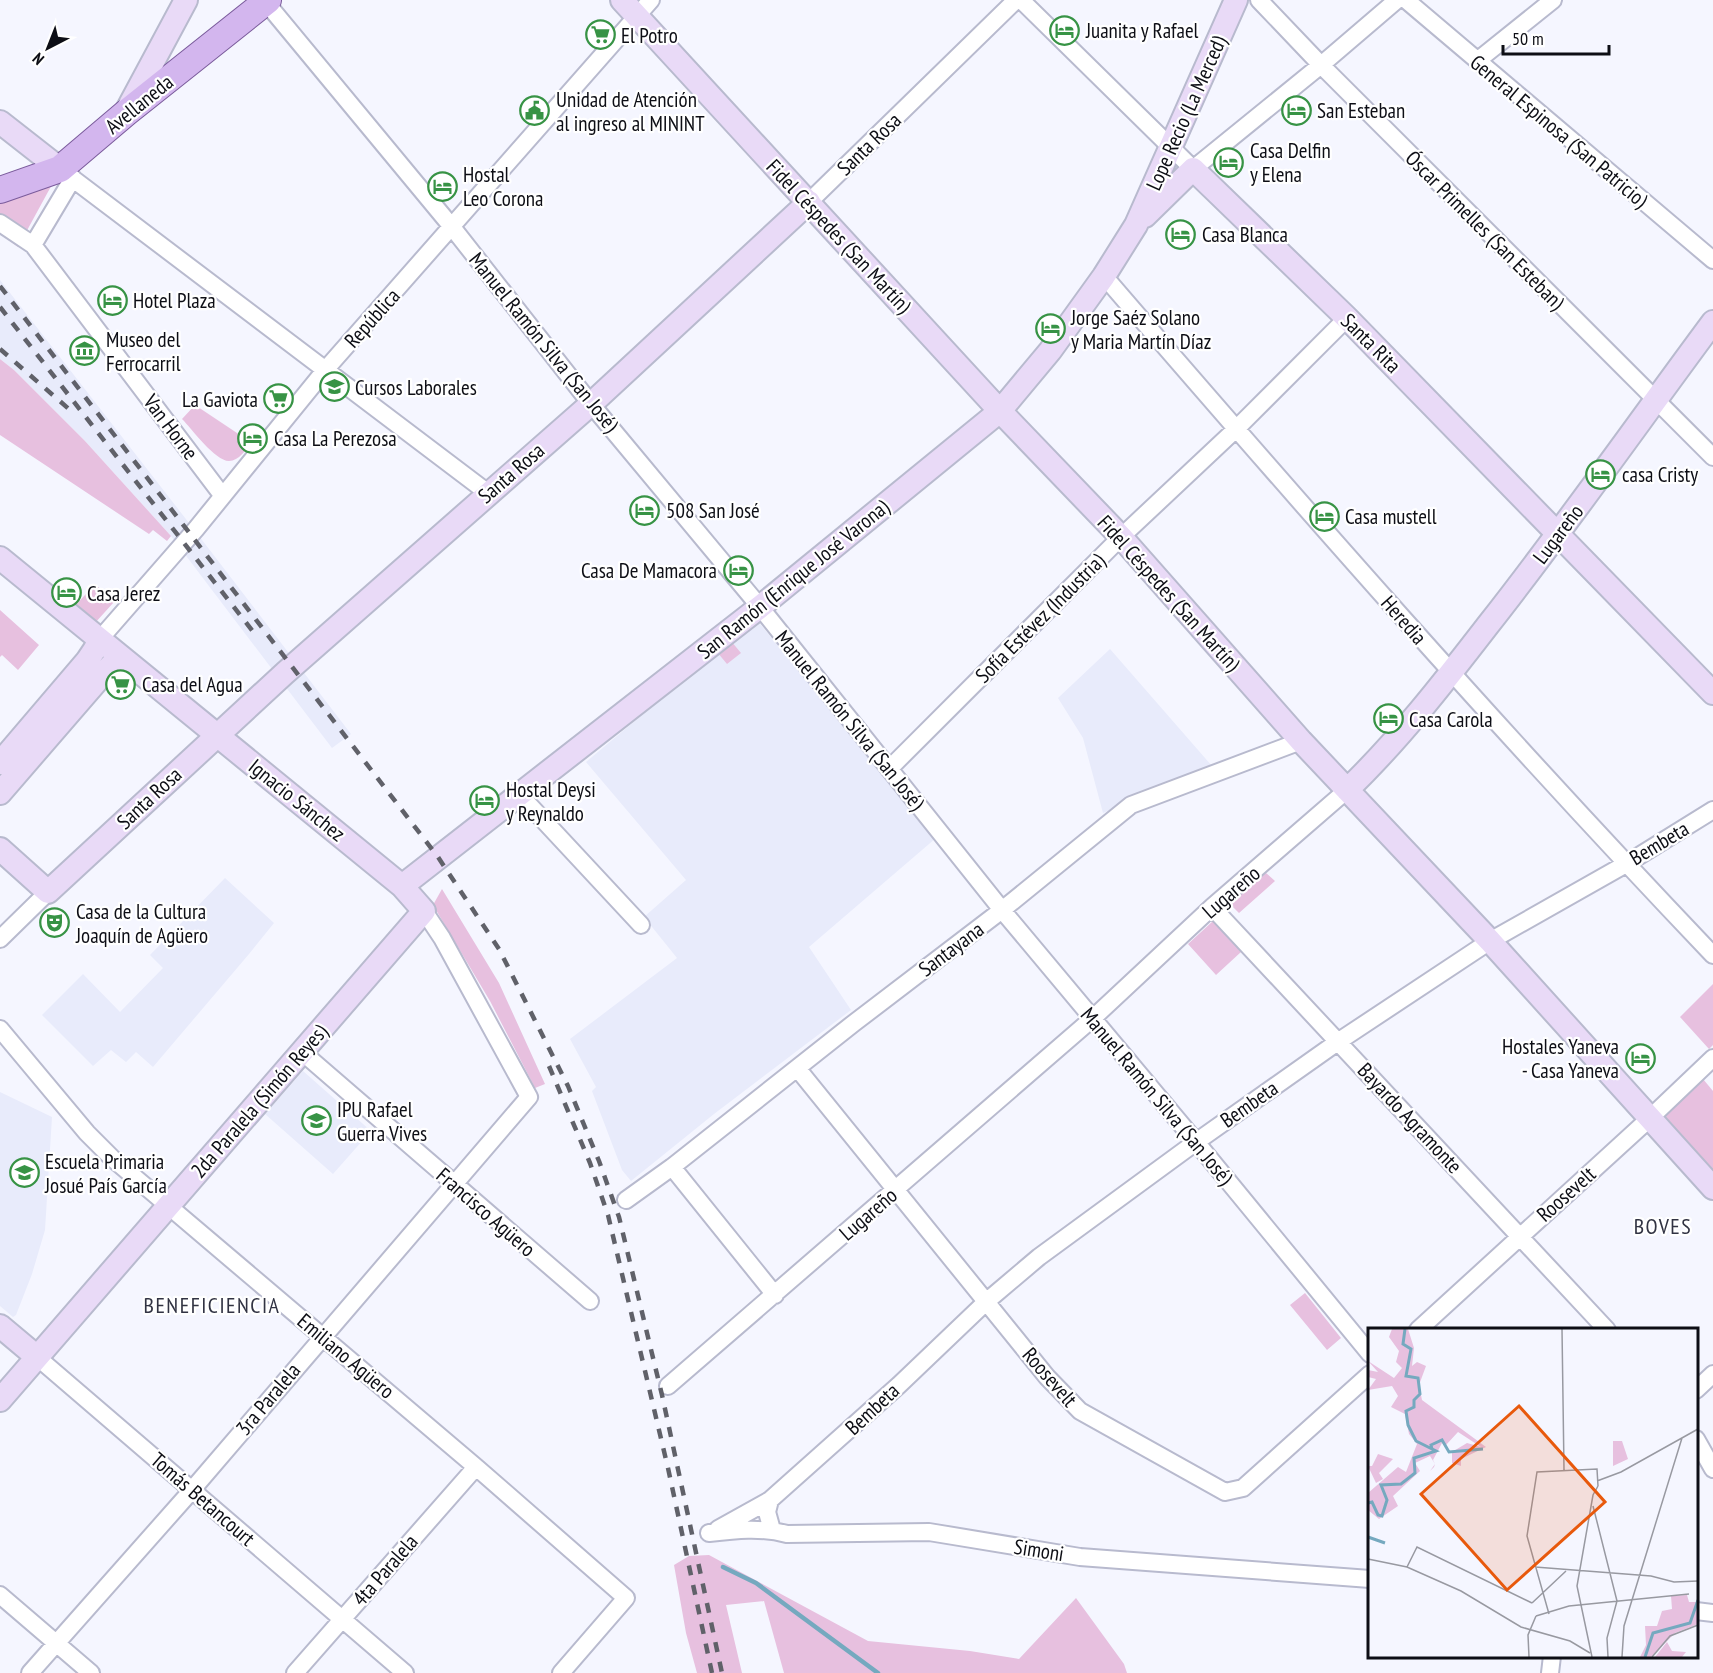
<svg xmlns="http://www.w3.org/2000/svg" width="1713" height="1673" viewBox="0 0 1713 1673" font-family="'PT Sans Narrow',sans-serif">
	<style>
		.built { fill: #e8ebfb }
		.green { fill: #e7c0df }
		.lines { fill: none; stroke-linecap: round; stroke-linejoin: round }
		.stream { stroke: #75a9bf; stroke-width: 4.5 }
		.street-casing { stroke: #b8bace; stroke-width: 20 }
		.secondary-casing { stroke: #b8bace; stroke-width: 26 }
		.primary-casing { stroke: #7a5b9b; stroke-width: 28 }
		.street { stroke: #fff; stroke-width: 16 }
		.secondary { stroke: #e9daf7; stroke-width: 22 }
		.primary { stroke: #d3b6ee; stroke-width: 26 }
		.rail { stroke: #606169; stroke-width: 4.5; stroke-dasharray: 10 10; stroke-linecap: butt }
		.labels { text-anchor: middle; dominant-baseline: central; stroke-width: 4.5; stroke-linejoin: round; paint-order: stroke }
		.poi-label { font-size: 21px; fill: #0d0e15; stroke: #fff; text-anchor: start }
		.street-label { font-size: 21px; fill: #0d0e15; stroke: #fff }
		.neighbourhood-label { font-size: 22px; letter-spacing: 1.5px; fill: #313343; stroke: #fff }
		.inset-river { fill: none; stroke: #75a9bf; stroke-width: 3 }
		.inset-road { fill: none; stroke: #9899a1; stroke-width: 1.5 }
		.view { fill: #e8590c; fill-opacity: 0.15; stroke: #e8590c; stroke-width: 3 }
		.inset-edge { fill: none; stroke: #0d0e15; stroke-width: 3 }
	</style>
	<rect width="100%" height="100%" fill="#f5f6ff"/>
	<path class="built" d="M0 280 189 523 351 734 332 748 171 536 85 441 14 370 0 359Z
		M756 619 936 838 809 947 851 1010 714 1114 631 1181 622 1170 592 1091 596 1087 570 1039 677 958 644 917 686 880 586 762Z
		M1110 649 1212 766 1103 813 1083 738 1058 698Z
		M225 878 274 923 249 954 153 1067 136 1052 126 1062 111 1050 93 1066 42 1015 83 974 120 1012 163 968 150 955Z
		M303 1071 371 1131 333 1174 265 1114Z
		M0 1092 52 1117 45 1230 32 1274 16 1315 13 1317 0 1306Z"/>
	<path class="green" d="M55 179 18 247 0 234V202Z
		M0 359 14 370 85 441 171 536 167 541 153 530 149 534 0 435Z
		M195 405 252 443C246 449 239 461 229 461 215 461 192 429 182 419Z
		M95 584 114 602 95 623 75 606Z
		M0 610 39 645 18 670 2 655 0 657Z
		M731 641 741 653 727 664 717 652Z
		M1266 873 1275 881 1239 913 1230 904Z
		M442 889 499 983 545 1084 535 1088 490 1001 433 905Z
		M1213 921 1241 952 1216 975 1188 944Z
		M1713 984V1045L1709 1049 1680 1017Z
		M1703 1079 1713 1091V1177L1659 1120Z
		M1305 1293 1341 1338 1327 1350 1290 1305Z
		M709 1555 868 1641 970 1651 1019 1659 1076 1598 1124 1664 1127 1673H784L764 1601 726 1605 742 1673H697L686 1633 674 1565 689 1556Z"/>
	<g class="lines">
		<path class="stream" d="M723 1567 756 1583 878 1673"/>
		<defs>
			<path id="street" d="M264 0 452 227 591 404 760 607 1002 910 1196 1142 1370 1354
				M1021 0 1193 169 1321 65 1397 0
				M1259 0 1321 65 1713 457
				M1406 0 1713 260
				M1477 61 1553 0
				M60 169 488 493
				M809 202 1016 0
				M0 223 33 245 222 495
				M33 245 73 178
				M1104 276C1302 506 1503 735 1713 955
				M99 640 196 529 326 369 651 0
				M889 769 1121 537 1236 429 1347 318
				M519 794 641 925
				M1212 907 1607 1330
				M0 939 48 892
				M0 1029 87 1133 112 1158 476 1467 626 1598 561 1673
				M302 1052 590 1301
				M797 1068 1047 1377 1080 1411 1225 1492 1243 1488 1370 1374
				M672 1167 775 1295
				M626 1200 672 1167 854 1023 1002 910 1131 805 1301 741
				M1418 1330 1649 1119 1713 1058
				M37 1357 405 1673
				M668 1386 1092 1019 1212 907 1347 790
				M1696 1390 1713 1374
				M1696 1439 1713 1469
				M718 1529 770 1500
				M772 1530 767 1512 770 1500 899 1385 987 1301 1039 1257 1196 1142 1339 1041 1490 941 1626 864 1713 810
				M709 1533C735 1530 761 1527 787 1534L929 1532 1080 1557 1370 1579
				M0 1595 91 1673
				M1696 1611 1713 1613
				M30 1673 185 1498 529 1097 442 938 424 911
				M295 1673 476 1467
				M1550 1673 1552 1656"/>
			<path id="secondary" d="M622 0 1000 411 1121 537 1301 741 1490 941 1713 1188
				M126 112 186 0
				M0 122 60 169
				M1145 216 1193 169 1347 318 1713 693
				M0 558 402 886 424 911 0 1400
				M0 763 87 661 95 649 99 640
				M1347 790C1399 740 1444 682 1488 625 1566 526 1638 423 1713 322
				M0 793 102 675 119 657
				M0 849 48 892 285 673 591 404 809 202
				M402 886 760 607 1000 411 1050 351 1104 276 1136 225 1236 0
				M0 1326 37 1357"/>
			<path id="primary" d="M0 190 60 169 126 113 268 0"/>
		</defs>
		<use href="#street" class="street-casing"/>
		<use href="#secondary" class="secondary-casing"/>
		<use href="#primary" class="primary-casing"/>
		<use href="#street" class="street"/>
		<use href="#secondary" class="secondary"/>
		<use href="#primary" class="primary"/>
		<path class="rail" d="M0 286 438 857 499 949 568 1086 599 1161 619 1217 662 1395 722 1673
			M0 307 258 638
			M0 349 70 410
			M549 1066 590 1163 608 1215 668 1468 712 1673"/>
	</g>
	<defs>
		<symbol id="hotel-ring" viewBox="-11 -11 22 22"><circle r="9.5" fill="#fff" stroke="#379345" stroke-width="1.5"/><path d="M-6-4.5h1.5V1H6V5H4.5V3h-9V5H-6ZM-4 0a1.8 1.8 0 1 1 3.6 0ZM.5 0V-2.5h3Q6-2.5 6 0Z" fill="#379345"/></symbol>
		<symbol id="supermarket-ring" viewBox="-11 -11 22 22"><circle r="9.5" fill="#fff" stroke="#379345" stroke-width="1.5"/><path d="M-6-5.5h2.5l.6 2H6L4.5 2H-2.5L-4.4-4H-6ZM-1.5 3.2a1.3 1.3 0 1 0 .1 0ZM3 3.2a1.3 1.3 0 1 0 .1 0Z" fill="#379345"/></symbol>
		<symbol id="civic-ring" viewBox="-11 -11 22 22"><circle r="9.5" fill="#fff" stroke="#379345" stroke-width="1.5"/><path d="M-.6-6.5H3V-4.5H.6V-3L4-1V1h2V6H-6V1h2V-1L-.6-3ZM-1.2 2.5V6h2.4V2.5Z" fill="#379345"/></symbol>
		<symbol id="museum-ring" viewBox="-11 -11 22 22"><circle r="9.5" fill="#fff" stroke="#379345" stroke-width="1.5"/><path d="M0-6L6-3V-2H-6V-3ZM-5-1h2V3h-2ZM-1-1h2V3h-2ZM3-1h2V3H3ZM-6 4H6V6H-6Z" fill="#379345"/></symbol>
		<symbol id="university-ring" viewBox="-11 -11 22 22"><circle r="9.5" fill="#fff" stroke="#379345" stroke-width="1.5"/><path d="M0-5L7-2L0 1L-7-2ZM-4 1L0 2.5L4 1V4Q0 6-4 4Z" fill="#379345"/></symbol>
		<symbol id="theatre-ring" viewBox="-11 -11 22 22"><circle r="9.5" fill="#fff" stroke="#379345" stroke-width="1.5"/><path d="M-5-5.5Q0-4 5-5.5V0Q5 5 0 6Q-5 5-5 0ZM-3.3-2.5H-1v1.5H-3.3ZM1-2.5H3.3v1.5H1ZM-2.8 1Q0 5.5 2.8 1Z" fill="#379345"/></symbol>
		<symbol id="school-ring" viewBox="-11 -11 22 22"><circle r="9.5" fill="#fff" stroke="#379345" stroke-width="1.5"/><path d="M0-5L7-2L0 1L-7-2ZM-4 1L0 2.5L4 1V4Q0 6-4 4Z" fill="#379345"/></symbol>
	</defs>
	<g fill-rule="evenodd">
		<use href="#hotel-ring" x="1048" y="14" width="33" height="33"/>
		<use href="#supermarket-ring" x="584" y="18" width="33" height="33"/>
		<use href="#hotel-ring" x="1280" y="94" width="33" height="33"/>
		<use href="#civic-ring" x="518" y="94" width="33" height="33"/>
		<use href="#hotel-ring" x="1212" y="146" width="33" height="33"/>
		<use href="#hotel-ring" x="426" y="170" width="33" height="33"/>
		<use href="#hotel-ring" x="1164" y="218" width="33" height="33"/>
		<use href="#hotel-ring" x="96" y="284" width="33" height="33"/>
		<use href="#hotel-ring" x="1034" y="312" width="33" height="33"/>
		<use href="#museum-ring" x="68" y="334" width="33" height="33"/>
		<use href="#university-ring" x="318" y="370" width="33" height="33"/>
		<use href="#supermarket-ring" x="262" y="382" width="33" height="33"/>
		<use href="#hotel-ring" x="236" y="422" width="33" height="33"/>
		<use href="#hotel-ring" x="1584" y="458" width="33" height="33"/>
		<use href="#hotel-ring" x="628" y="494" width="33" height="33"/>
		<use href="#hotel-ring" x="1308" y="500" width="33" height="33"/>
		<use href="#hotel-ring" x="722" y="554" width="33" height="33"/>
		<use href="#hotel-ring" x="50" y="576" width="33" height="33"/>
		<use href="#supermarket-ring" x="104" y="668" width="33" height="33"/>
		<use href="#hotel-ring" x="1372" y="702" width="33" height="33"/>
		<use href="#hotel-ring" x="468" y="784" width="33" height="33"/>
		<use href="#theatre-ring" x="38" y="906" width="33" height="33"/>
		<use href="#hotel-ring" x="1624" y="1042" width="33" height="33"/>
		<use href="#school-ring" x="300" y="1104" width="33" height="33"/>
		<use href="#school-ring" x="8" y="1156" width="33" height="33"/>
	</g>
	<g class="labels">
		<g class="poi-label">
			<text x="1086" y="30">Juanita y Rafael</text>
			<text x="621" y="35">El Potro</text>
			<text x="556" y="99">Unidad de Atención<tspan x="556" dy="24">al ingreso al MININT</tspan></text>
			<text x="1317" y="110">San Esteban</text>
			<text x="1250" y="150">Casa Delfin<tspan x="1250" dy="24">y Elena</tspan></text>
			<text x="463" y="174">Hostal<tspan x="463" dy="24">Leo Corona</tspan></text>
			<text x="1202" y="234">Casa Blanca</text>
			<text x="133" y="300">Hotel Plaza</text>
			<text x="1071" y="317">Jorge Saéz Solano<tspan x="1071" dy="24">y Maria Martín Díaz</tspan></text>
			<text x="106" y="339">Museo del<tspan x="106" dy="24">Ferrocarril</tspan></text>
			<text x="355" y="387">Cursos Laborales</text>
			<text x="258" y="399" text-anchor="end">La Gaviota</text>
			<text x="274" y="438">Casa La Perezosa</text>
			<text x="1622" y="474">casa Cristy</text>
			<text x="666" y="510">508 San José</text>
			<text x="1345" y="516">Casa mustell</text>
			<text x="717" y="570" text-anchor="end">Casa De Mamacora</text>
			<text x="87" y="593">Casa Jerez</text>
			<text x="142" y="684">Casa del Agua</text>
			<text x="1409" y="719">Casa Carola</text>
			<text x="506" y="789">Hostal Deysi<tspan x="506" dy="24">y Reynaldo</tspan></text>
			<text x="76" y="911">Casa de la Cultura<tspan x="76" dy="24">Joaquín de Agüero</tspan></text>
			<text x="1619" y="1046" text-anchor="end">Hostales Yaneva<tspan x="1619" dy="24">- Casa Yaneva</tspan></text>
			<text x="337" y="1109">IPU Rafael<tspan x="337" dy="24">Guerra Vives</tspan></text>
			<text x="45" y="1161">Escuela Primaria<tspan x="45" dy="24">Josué País García</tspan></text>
		</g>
		<g class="street-label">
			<text transform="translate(139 104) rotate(-39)">Avellaneda</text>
			<text transform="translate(1186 113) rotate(-66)">Lope Recio (La Merced)</text>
			<text transform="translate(1559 131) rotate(40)">General Espinosa (San Patricio)</text>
			<text transform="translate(869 144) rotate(-44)">Santa Rosa</text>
			<text transform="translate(1485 230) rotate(45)">Óscar Primelles (San Esteban)</text>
			<text transform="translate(839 236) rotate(47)">Fidel Céspedes (San Martín)</text>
			<text transform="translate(372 318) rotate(-48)">República</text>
			<text transform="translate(544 342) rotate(51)">Manuel Ramón Silva (San José)</text>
			<text transform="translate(1371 343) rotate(45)">Santa Rita</text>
			<text transform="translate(171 427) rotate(53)">Van Horne</text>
			<text transform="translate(511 473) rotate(-41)">Santa Rosa</text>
			<text transform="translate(1558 534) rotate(-53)">Lugareño</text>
			<text transform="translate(793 579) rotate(-39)">San Ramón (Enrique José Varona)</text>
			<text transform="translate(1169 593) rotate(48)">Fidel Céspedes (San Martín)</text>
			<text transform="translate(1040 618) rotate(-45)">Sofía Estévez (Industria)</text>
			<text transform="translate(1404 620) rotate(49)">Heredia</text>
			<text transform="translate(850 720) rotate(51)">Manuel Ramón Silva (San José)</text>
			<text transform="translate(149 798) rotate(-43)">Santa Rosa</text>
			<text transform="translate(297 800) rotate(39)">Ignacio Sánchez</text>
			<text transform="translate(1659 843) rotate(-31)">Bembeta</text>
			<text transform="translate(1231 892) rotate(-41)">Lugareño</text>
			<text transform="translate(951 949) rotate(-37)">Santayana</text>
			<text transform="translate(1157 1096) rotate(50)">Manuel Ramón Silva (San José)</text>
			<text transform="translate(259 1101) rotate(-49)">2da Paralela (Simón Reyes)</text>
			<text transform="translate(1249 1104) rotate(-35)">Bembeta</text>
			<text transform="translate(1410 1118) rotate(47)">Bayardo Agramonte</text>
			<text transform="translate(1566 1194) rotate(-42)">Roosevelt</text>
			<text transform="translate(486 1212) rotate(41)">Francisco Agüero</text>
			<text transform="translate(868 1214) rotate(-41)">Lugareño</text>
			<text transform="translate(346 1356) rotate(40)">Emiliano Agüero</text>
			<text transform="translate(1050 1377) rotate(49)">Roosevelt</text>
			<text transform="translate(268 1399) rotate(-50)">3ra Paralela</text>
			<text transform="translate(872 1409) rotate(-43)">Bembeta</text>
			<text transform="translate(203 1499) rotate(41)">Tomás Betancourt</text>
			<text transform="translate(1039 1550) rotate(9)">Simoni</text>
			<text transform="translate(385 1570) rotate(-49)">4ta Paralela</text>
		</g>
		<g class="neighbourhood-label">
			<text x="1663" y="1226">BOVES</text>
			<text x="212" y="1305">BENEFICIENCIA</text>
		</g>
	</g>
	<g transform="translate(1368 1328)">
		<rect width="330" height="330" fill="#f5f6ff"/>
		<path d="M24 1H40L46 20 44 38 49 34 58 38 51 57 54 72 118 119 93 131V138L84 135V124L99 115 113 119 90 104 78 117 74 115 65 132 67 136 66 139 62 143 67 136 62 128 47 135 52 143 25 168 30 178 11 191 0 182V165L30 139 38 144 49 116 41 106 37 86 23 79 30 68 24 58 0 62 8 51 0 49V42L10 44 0 33 26 50 34 40 28 34 31 23 21 9ZM245 113H254L260 131 245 138ZM10 126 25 131 11 145 15 151 8 155 0 138H4ZM319 267 321 274H330V296L307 305 283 329H272L278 317 277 298H289L294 283 304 281 303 268ZM299 314 304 323 318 324 314 329H287Z" fill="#e7c0df"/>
		<path class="inset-river" d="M64 121 63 117 74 112 81 124 115 121M0 175 4 174 10 187 14 188 19 172 13 157 33 156 47 145 46 130 68 123 48 113 40 97 38 83 46 79V72L52 66 50 50 38 48 43 21 35 16 37 1M0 209 17 215M277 329 285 305 322 295 330 272"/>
		<path class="inset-road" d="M194 1 196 142M229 153 253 144 330 101M225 178 249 273 239 310 240 329M0 231 39 239 93 263 153 299 202 313 222 325M39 239 49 219 164 275M167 239 283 248 306 254 330 253M164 275 198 243M181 286 159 208 169 144 229 141 230 158M168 288 201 278 321 266M161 329 160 307 168 288M224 329 209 258 225 167 230 158M254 329 256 298 314 110M284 329 302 308 330 297"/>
		<path class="view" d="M151 78 237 174 139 262 53 166Z"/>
		<rect width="330" height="330" class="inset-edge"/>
	</g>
	<g transform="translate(48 48) rotate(222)" stroke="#ffffff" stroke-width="4.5" paint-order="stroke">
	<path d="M0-4.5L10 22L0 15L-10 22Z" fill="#0d0e15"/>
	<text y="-9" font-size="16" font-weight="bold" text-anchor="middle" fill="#0d0e15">N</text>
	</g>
	<path d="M1503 45v9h106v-9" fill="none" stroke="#0d0e15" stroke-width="3"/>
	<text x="1512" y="45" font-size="18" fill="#0d0e15" stroke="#ffffff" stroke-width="4.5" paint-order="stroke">50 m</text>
</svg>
